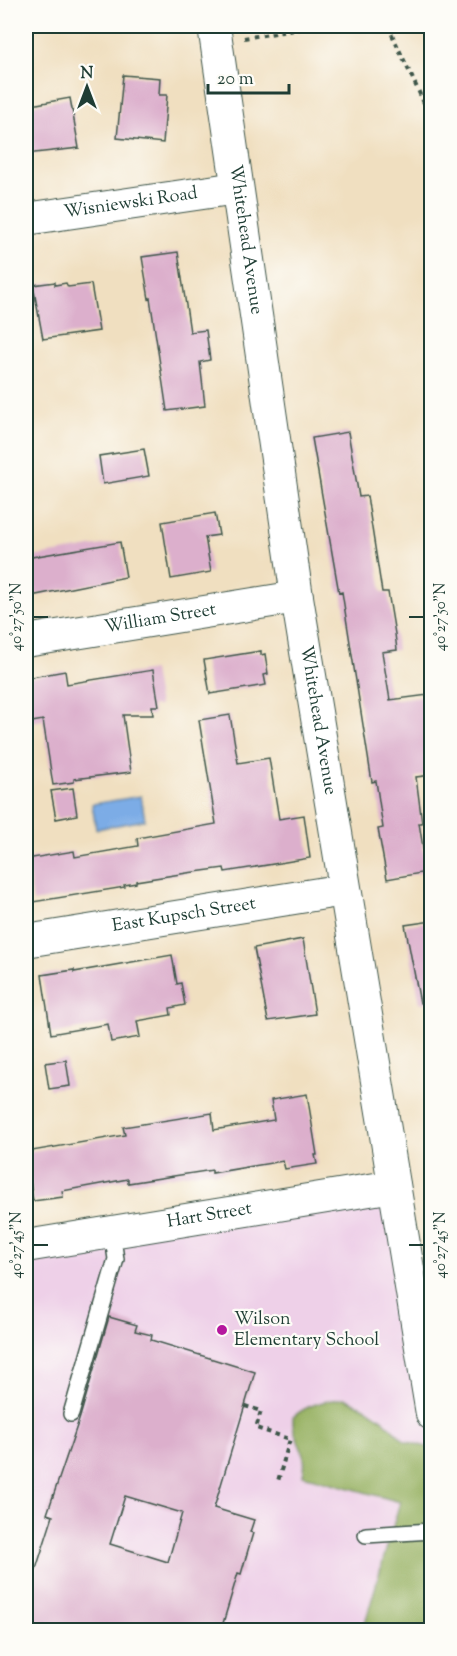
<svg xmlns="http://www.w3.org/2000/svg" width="457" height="1656" viewBox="0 0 457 1656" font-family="'Sorts Mill Goudy',serif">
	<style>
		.built { fill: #eed0e8 }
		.forest { fill: #95b061; stroke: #5a764a; stroke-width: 1.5 }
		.water { fill: #7bace6; stroke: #4d748d; stroke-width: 1.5 }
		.building { fill: #dcafcc; fill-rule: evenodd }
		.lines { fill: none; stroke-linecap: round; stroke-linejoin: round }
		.lane-casing { stroke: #3e5549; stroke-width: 18 }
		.street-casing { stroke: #3e5549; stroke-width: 34 }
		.path { stroke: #3e5549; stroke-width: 4; stroke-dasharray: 4.5 4.5; stroke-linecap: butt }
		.lane { stroke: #fff; stroke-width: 15 }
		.street { stroke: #fff; stroke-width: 32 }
		.ticks { fill: none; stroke: #1f3d34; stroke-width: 2 }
		.poi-dot { fill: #b5179e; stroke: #fdfcf7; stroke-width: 2 }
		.labels { text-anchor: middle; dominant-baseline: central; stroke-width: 4.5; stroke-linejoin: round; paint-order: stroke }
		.street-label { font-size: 18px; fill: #1f3d34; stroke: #fdfcf7 }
		.poi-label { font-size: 18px; fill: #1f3d34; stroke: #fdfcf7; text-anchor: start }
		.neatline { fill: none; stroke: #1f3d34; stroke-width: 2 }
		.ticks-label { font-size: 15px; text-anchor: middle; fill: #1f3d34 }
	</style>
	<rect width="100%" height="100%" fill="#fdfcf7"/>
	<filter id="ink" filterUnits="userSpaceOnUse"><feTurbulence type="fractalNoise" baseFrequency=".0167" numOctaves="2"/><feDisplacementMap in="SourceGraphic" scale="12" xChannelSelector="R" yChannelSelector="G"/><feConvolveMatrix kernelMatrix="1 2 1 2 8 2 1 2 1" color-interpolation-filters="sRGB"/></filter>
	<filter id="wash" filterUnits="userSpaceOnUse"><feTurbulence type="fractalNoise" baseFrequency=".008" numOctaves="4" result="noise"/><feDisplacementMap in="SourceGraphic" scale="24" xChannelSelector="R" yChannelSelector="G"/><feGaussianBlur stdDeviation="1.35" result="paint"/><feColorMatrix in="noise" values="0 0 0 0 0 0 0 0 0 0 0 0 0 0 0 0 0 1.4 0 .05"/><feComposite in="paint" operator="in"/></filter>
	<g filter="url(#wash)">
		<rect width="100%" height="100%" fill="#f0dfc0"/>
		<path class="built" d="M394 1186 431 1414V1630H26V1246Z"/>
		<path class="forest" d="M344 1398 364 1407 382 1419 405 1441 431 1448V1630H363L400 1502 303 1475C310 1450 291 1441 293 1417 308 1404 325 1401 344 1398Z"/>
		<path class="water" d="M141 796 145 820 96 829 92 804Z"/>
		<g id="blocks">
			<path class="building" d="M123 75 160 78 159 95H167L163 143 117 138Z
				M70 98 79 148 26 154V106Z
				M178 252 190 332 206 330 210 360 200 362 205 406 167 411 150 298 149 299 142 257Z
				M55 282V285L66 283 68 287 91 284 99 331 43 339 33 285Z
				M348 432 359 497 367 496 382 592H388L395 634 397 650 382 652 390 700 428 695 432 716V735L425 736 432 775 416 777 422 823H419L427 872 387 879 378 829 383 828 376 781 372 782 342 592 339 593 312 438Z
				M144 449 149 476 103 484 99 456Z
				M215 513 219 535 205 537 211 572 171 579 162 522Z
				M120 542 126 577 26 597V558Z
				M261 651V655L265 654 268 674 264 675 266 685 210 694 204 660Z
				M153 670 159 706H152L153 715H123L131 772 74 779V782L53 785 43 720 26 723V678L65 671 67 684Z
				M230 715 238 763 269 758 279 819 304 815 310 858 225 872 224 868 187 873 136 881V883L124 885 125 887 33 902 26 859 74 851 75 857 138 846 137 838 216 824 199 720Z
				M73 788 77 815 56 819 51 791Z
				M432 921V1002L420 1003 405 925Z
				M303 939 315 1014 268 1021 254 948Z
				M172 955 177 984 181 983 185 1005 170 1008 171 1015 137 1021 140 1037 111 1042 108 1024 51 1034 42 975 74 970V972Z
				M66 1060 70 1086 49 1089 45 1063Z
				M307 1094 317 1155H315L317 1164 285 1169 283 1161 212 1173V1170L128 1183V1179L62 1191 63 1197 33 1201 26 1152 125 1135 123 1127 212 1113 214 1130 274 1120 271 1100Z
				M109 1317 137 1325 135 1331 152 1335 151 1340 255 1372 214 1508 254 1520 250 1532 253 1533 241 1574 238 1573 221 1630H26V1600L53 1516 47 1514 80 1417ZM125 1496 182 1513 168 1562 110 1544Z"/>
		</g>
	</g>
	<g filter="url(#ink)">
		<use href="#blocks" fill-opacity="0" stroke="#3e5549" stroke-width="1.5"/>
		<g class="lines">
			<defs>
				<path id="lane" d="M71 1414 116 1259 112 1232
					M366 1535 432 1531"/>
				<g id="street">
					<path id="s1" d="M214 26 297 597 432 1414"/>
					<path id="s2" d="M26 219 237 188"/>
					<path id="s3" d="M26 641 297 597"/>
					<path id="s4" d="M26 941 344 890"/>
					<path id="s5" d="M26 1246 394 1186"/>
				</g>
			</defs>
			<use href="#lane" class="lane-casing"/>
			<use href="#street" class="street-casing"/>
			<path class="path" d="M388 26 432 120
				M244 38 320 26
				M245 1406 261 1411 256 1428 290 1439 278 1481"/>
			<use href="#lane" class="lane"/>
			<use href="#street" class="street"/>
		</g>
	</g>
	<path class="ticks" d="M33 617H48M409 617H424M33 1245H48M409 1245H424"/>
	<circle class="poi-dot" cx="222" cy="1330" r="6"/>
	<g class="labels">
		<g class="street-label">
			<text stroke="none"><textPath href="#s2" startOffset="106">Wisniewski Road</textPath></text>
			<text stroke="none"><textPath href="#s1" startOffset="216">Whitehead Avenue</textPath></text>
			<text stroke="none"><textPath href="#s3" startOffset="136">William Street</textPath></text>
			<text stroke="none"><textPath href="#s1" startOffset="702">Whitehead Avenue</textPath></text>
			<text stroke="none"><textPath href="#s4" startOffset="160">East Kupsch Street</textPath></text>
			<text stroke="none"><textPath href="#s5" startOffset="186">Hart Street</textPath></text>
		</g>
		<g class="poi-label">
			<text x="234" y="1320">Wilson<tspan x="234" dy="21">Elementary School</tspan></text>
		</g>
	</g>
	<rect width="457" height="1656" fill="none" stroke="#fdfcf7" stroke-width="66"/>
	<g transform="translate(87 87)" stroke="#fdfcf7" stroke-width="4.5" paint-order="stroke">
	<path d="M0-4.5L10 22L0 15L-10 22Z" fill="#1f3d34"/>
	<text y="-9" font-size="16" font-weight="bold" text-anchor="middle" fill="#1f3d34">N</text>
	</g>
	<path d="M208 84v9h81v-9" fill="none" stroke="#1f3d34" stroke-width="3"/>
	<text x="217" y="84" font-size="18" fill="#1f3d34" stroke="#fdfcf7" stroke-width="4.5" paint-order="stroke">20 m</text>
	<rect x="33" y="33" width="391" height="1590" class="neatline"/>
	<g class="ticks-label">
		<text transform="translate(16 617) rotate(-90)" y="5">40°27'50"N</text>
		<text transform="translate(440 617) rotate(-90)" y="5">40°27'50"N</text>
		<text transform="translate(16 1245) rotate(-90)" y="5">40°27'45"N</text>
		<text transform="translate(440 1245) rotate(-90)" y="5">40°27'45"N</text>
	</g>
</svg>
